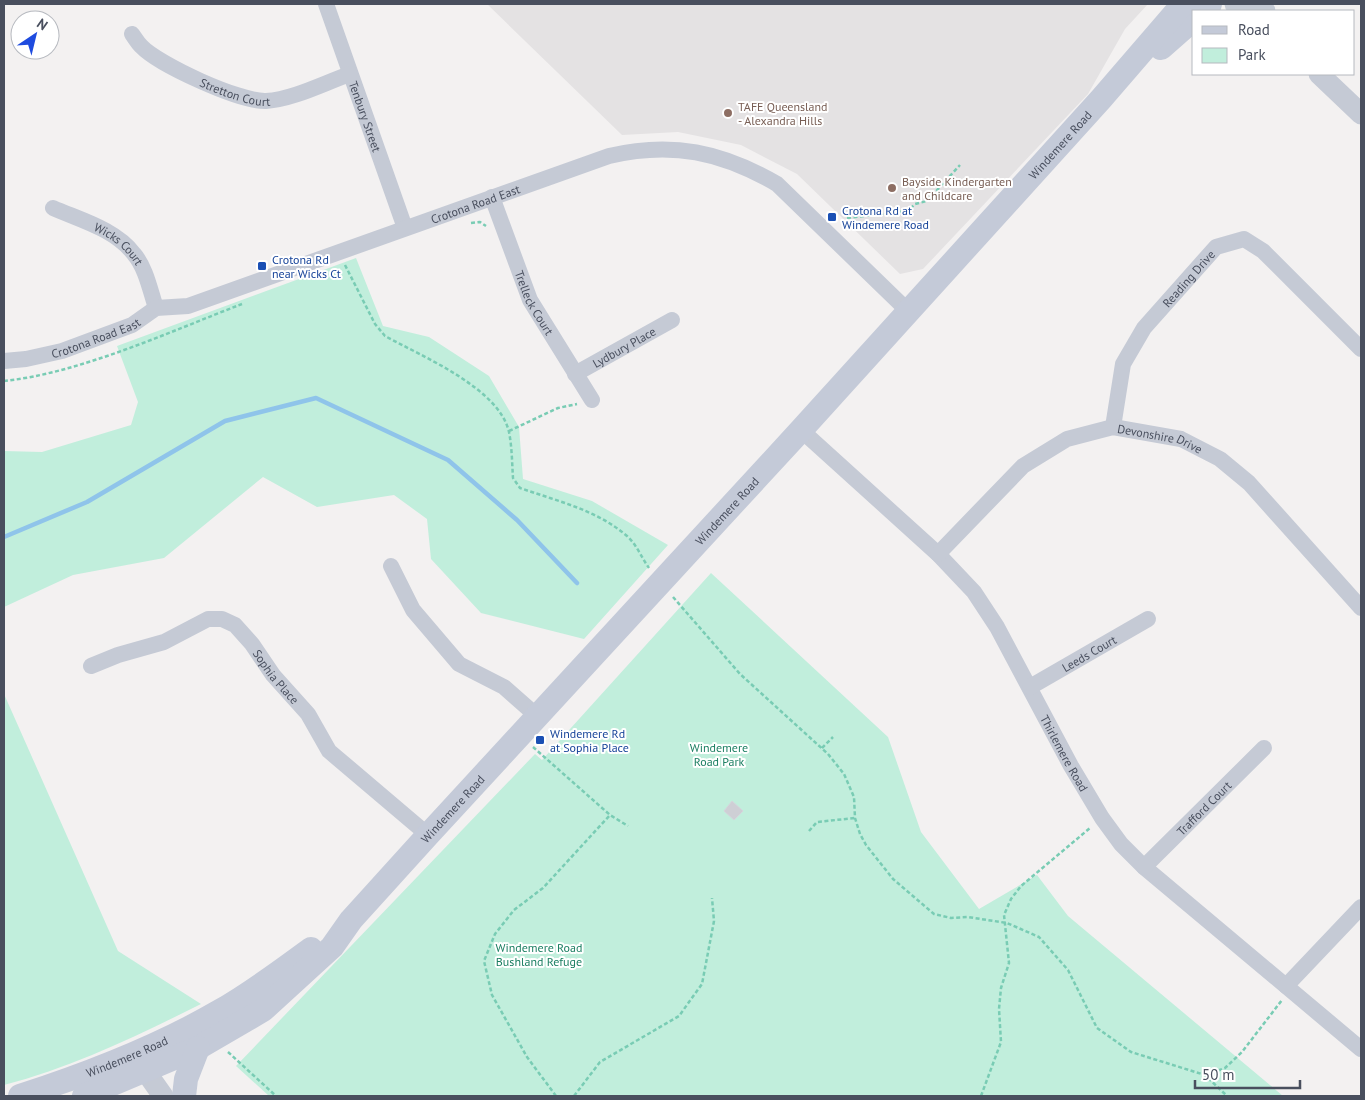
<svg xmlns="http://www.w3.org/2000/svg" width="1365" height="1100" viewBox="0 0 1365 1100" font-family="'PT Sans',sans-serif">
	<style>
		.education { fill: #e4e2e3 }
		.green { fill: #c1eedc }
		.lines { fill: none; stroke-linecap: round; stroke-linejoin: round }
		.stream { stroke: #8fc4ea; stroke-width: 4.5 }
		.building { fill: #cecfd5; stroke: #d5d5dc }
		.path { stroke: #79ccb4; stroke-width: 2.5; stroke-dasharray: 4 2.5; stroke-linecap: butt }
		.minor { stroke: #c5cad5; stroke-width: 16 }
		.tertiary { stroke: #c5cad5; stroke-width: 21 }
		.secondary { stroke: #c4cad8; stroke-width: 24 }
		.education-dot { fill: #8d6e63; stroke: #fff; stroke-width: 2 }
		.transit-dot { fill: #1a4fb4; stroke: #fff; stroke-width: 2 }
		.labels { text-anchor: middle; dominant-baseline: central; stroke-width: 4; stroke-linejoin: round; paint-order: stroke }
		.street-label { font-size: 12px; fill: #494f5e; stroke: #fff }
		.education-label { font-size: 12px; fill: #785e54; stroke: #fff; text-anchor: start }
		.transit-label { font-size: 12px; fill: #164399; stroke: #fff; text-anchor: start }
		.park-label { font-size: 12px; fill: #1a7e61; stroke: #fff }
	</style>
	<rect width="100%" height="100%" fill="#f3f1f1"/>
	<path class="education" d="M487 4H1148L1125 29 1088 94 923 269 900 274 797 174 741 145 678 132 622 135Z"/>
	<path class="green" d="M356 258 383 326 429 337 489 376 519 427 523 479 592 501 668 545 584 639 481 613 431 559 427 519 394 495 317 507 263 477 164 558 73 575 4 607V451L42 452 131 425 138 402 117 346Z
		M711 573 888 737 921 832 979 909 1037 875 1068 916 1283 1096H269L236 1066 535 754 542 760Z
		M4 694 118 951 201 1004C137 1036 73 1067 4 1085Z"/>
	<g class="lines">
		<path class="stream" d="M4 537 87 502 225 421 316 398 448 460 517 520 577 583"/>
	</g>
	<path class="building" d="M732 801 743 811 734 820 724 811Z"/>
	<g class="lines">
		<path class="path" d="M847 218 908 211 915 204 927 201 960 165
			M471 223 480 222 486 226
			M345 265 375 324 385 336C423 357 499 388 509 432 512 447 512 463 513 478L520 488C557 501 597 510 627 536 637 545 641 557 649 568
			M4 381C80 373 169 332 242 304
			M509 431 558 408 577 404
			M673 597 740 674 828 754 844 774 854 797 855 818 860 834 866 845 893 879 934 914 951 918 968 917 1007 923 1039 937 1068 970 1097 1028 1131 1052 1205 1075 1227 1096
			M533 747 610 815 628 826
			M822 748 833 737
			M809 831 817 822 855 818
			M228 1052 276 1096
			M1206 1075 1225 1068 1242 1052 1282 1000
			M556 1096 527 1057 492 995 484 961 495 934 514 910 543 888 610 815
			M574 1096 600 1062 679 1016 702 984 714 921 712 898
			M981 1096 1001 1042 999 1009 1001 988 1009 963 1004 915 1011 899 1021 886 1090 828"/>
		<g class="minor">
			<path id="s1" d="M326 4 405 228"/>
			<path id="s2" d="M132 34C135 38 137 42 141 46 159 65 240 102 266 101 294 99 324 83 350 74"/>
			<path id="s3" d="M492 197 530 300 592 400"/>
			<path id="s4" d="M53 208C80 220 115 229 134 254 146 268 150 290 156 308"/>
			<path id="s5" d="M4 361 26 359 62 351 132 325 156 308 188 306 609 156C672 141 722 152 777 184L908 311"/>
			<path id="s6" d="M575 374 672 320"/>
			<path id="s7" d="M1113 427 1123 364 1144 328 1216 247 1244 239 1263 251 1361 349"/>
			<path id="s8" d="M801 430 938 554 974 592 997 627 1071 766 1102 818 1121 844 1144 867 1361 1049"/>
			<path id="s9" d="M938 554 1023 466 1067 439 1113 427 1181 439 1220 459 1249 483 1361 608"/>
			<path d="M391 566 413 610 459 664 504 687 538 717"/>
			<path id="s10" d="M91 666 118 655 164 642 208 619H222L235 625 252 644 273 675 308 714 329 751 428 835"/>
			<path id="s11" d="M1030 687 1148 619"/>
			<path id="s12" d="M1144 867 1264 748"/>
			<path d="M1286 986 1361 907"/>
		</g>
		<path class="tertiary" d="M1235 4 1243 11
			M1258 4 1265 11
			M1319 74 1361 114
			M139 1054 151 1079 163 1096"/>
		<g class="secondary">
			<path d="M1203 11 1210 4"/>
			<path d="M1161 48 1194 19"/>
			<path id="s13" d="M20 1096C88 1074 158 1047 220 1011 252 993 282 970 311 949"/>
			<path id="s14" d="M84 1096 198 1048 263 1010 332 947 351 920 428 835 801 430 1101 99 1183 4"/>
			<path d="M184 1096 186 1079 198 1048"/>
		</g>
	</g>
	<g class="education-dot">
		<circle cx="728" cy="113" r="5"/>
		<circle cx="892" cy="188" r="5"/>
	</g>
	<g class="transit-dot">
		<rect x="827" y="212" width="10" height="10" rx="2.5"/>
		<rect x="257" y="261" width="10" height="10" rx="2.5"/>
		<rect x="535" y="735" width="10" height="10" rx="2.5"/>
	</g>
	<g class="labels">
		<g class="street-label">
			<text stroke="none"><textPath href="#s2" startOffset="121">Stretton Court</textPath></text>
			<text stroke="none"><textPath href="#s1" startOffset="119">Tenbury Street</textPath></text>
			<text stroke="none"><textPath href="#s14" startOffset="1376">Windemere Road</textPath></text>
			<text stroke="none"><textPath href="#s5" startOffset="500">Crotona Road East</textPath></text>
			<text stroke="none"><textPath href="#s4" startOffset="76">Wicks Court</textPath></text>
			<text stroke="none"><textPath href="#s7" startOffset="172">Reading Drive</textPath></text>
			<text stroke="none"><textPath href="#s3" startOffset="114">Trelleck Court</textPath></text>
			<text stroke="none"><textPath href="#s5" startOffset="95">Crotona Road East</textPath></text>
			<text stroke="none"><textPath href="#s6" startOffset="56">Lydbury Place</textPath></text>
			<text stroke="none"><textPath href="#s9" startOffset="270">Devonshire Drive</textPath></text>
			<text stroke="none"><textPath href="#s14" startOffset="881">Windemere Road</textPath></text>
			<text stroke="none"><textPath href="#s11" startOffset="68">Leeds Court</textPath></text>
			<text stroke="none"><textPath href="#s10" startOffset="221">Sophia Place</textPath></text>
			<text stroke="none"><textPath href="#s8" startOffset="422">Thirlemere Road</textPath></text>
			<text stroke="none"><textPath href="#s14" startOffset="476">Windemere Road</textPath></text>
			<text stroke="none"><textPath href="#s12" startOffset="84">Trafford Court</textPath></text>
			<text stroke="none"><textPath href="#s13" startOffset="114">Windemere Road</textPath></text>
		</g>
		<g class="education-label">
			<text x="738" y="106">TAFE Queensland<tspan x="738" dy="14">- Alexandra Hills</tspan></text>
			<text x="902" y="181">Bayside Kindergarten<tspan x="902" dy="14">and Childcare</tspan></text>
		</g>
		<g class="transit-label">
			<text x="842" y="210">Crotona Rd at<tspan x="842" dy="14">Windemere Road</tspan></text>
			<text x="272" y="259">Crotona Rd<tspan x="272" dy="14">near Wicks Ct</tspan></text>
			<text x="550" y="733">Windemere Rd<tspan x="550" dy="14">at Sophia Place</tspan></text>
		</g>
		<g class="park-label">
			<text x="719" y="747">Windemere<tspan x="719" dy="14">Road Park</tspan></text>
			<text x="539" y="947">Windemere Road<tspan x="539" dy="14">Bushland Refuge</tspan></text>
		</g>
	</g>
	<rect width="1365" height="1100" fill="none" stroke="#494f5e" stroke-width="10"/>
	<rect x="1192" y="10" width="162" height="65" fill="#ffffff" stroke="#b6b9bf"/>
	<rect x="1202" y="26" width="25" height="8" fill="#c4cad8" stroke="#b6b9bf"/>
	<text x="1238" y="35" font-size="15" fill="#494f5e">Road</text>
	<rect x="1202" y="48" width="25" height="15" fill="#c1eedc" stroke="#b6b9bf"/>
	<text x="1238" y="60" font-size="15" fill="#494f5e">Park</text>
	<g transform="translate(35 35) rotate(35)"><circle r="24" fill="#ffffff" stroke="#b6b9bf"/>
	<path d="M0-4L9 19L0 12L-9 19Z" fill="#1e4bdf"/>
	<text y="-8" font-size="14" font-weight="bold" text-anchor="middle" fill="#494f5e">N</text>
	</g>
	<path d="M1195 1080v8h105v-8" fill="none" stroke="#494f5e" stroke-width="2.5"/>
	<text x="1202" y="1080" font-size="15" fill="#494f5e" stroke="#ffffff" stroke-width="4" paint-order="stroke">50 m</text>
</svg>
